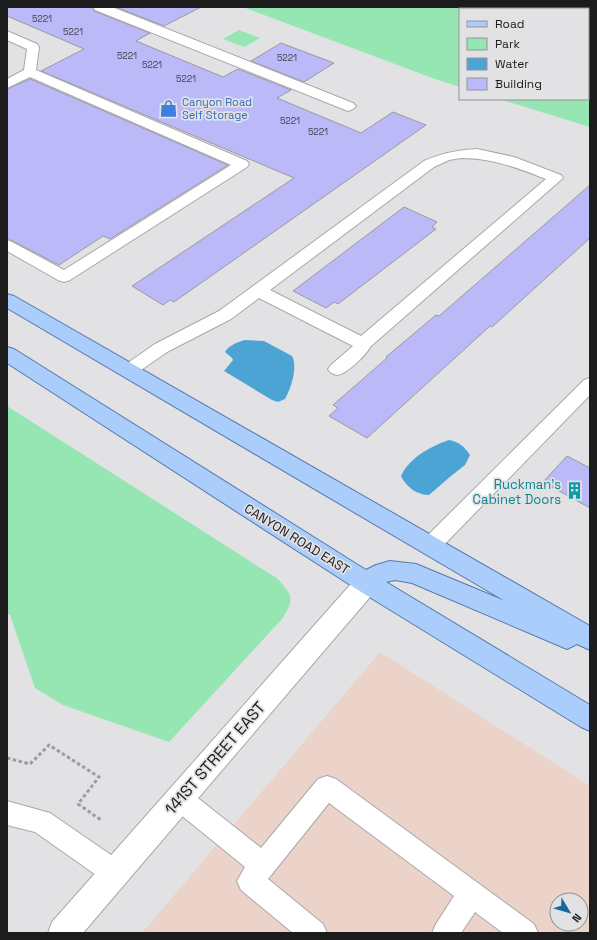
<svg xmlns="http://www.w3.org/2000/svg" width="597" height="940" viewBox="0 0 597 940" font-family="'Space Grotesk',sans-serif">
	<style>
		.commercial { fill: #ebd3c9; fill-rule: evenodd }
		.green { fill: #95e6b3 }
		.water { fill: #4ca4d5 }
		.building { fill: #bcb9f9; stroke: #9a9a9e }
		.lines { fill: none; stroke-linecap: round; stroke-linejoin: round }
		.lane-casing { stroke: #a8a8ab; stroke-width: 2 }
		.street-casing { stroke: #a8a8ab; stroke-width: 2 }
		.primary-casing { stroke: #5579ac; stroke-width: 2 }
		.path { stroke: #9d9d9f; stroke-width: 3; stroke-dasharray: 3.5 2.5; stroke-linecap: butt }
		.lane { fill: #fff; fill-rule: evenodd }
		.street { fill: #fff; fill-rule: evenodd }
		.primary { fill: #abcdfb; fill-rule: evenodd }
		.labels { text-anchor: middle; dominant-baseline: central; stroke-width: 3.5; stroke-linejoin: round; paint-order: stroke }
		.far-number-label { font-size: 9px; fill: #444354 }
		.far-shop-label { font-size: 11px; fill: #366cbe; stroke: #e2e2e5; text-anchor: start }
		.culture-label { font-size: 13px; fill: #0d838f; stroke: #e2e2e5; text-anchor: end }
		.street-label { font-size: 13px; fill: #1c1c1d; stroke: #e2e2e5 }
		.near-street-label { font-size: 16px; fill: #1c1c1d; stroke: #e2e2e5 }
	</style>
	<rect width="100%" height="100%" fill="#e2e2e5"/>
	<path class="commercial" d="M380 652 590 786V933H142ZM557 900H581V924H557Z"/>
	<path class="green" d="M243 7H572L570 9H460V87L435 79Z
		M239 30 260 38 244 47 223 39Z
		M588 39H590V127L499 99H588Z
		M7 406 278 579C294 597 294 599 282 619L169 742 63 705 35 688 10 615 7 613Z"/>
	<path class="water" d="M245 340 264 341 292 356C298 367 291 389 285 399L278 402 272 400 224 371 233 360 232 358 225 352C229 345 238 342 245 340Z
		M449 440C459 442 464 446 470 455L465 465 451 476 429 495C417 495 406 487 401 476 409 458 431 446 449 440Z"/>
	<path class="building" d="M7 7H92L94 11 150 33 136 41 223 77 238 69 291 90 277 98 361 133 393 112 426 125 174 302 170 300 163 305 132 286 294 178 41 71 84 49 7 16Z
		M116 7H201L164 26Z
		M281 43 334 63 304 82 251 61Z
		M30 79 228 165 110 239 103 236 59 265 7 238V89Z
		M590 185V238L492 327 490 326 367 438 329 416 338 408 333 405 387 358 386 357 436 315 439 316Z
		M404 207 437 222 432 227 436 229 338 304 334 302 326 308 293 291Z
		M567 456 590 468V508L543 482Z"/>
	<g class="lines">
		<defs>
			<path id="lane" d="M7 31 37 44 39 47 36 70 247 161 249 164 247 167 70 280 64 282 58 280 7 251V240L12 242 64 270 231 165 30 77 7 88V79L24 70 27 49 7 40Z
				M477 149 514 157 561 175 563 178 370 347C367 354 346 375 337 375 336 375 332 373 331 373L328 369 331 365 353 346 259 298 231 319 167 352 134 375 128 377 122 375 119 371 122 367 155 344 219 311 424 161C442 153 457 150 477 149ZM461 158C492 158 518 168 546 179L361 336 270 290 434 167 449 160Z
				M590 378V395L438 551 431 553 424 551 421 545 424 539 584 380Z
				M327 776 336 779 534 924 538 933H503L475 912 461 933H432L436 924 454 896 329 803 268 879 323 924 327 933H293L241 890 237 881 245 867 171 807 168 799 171 791 180 787 189 791 261 848 318 779Z
				M7 801 50 813 124 864 128 873 124 882 115 886 106 882 35 832 7 825Z"/>
			<path id="street" d="M93 7H112L353 103 356 106 353 109 348 111 343 109 95 10Z
				M367 573 376 576 379 583 376 590 83 933H48L52 922 358 576Z"/>
			<path id="primary" d="M7 294 14 296 590 626V650L577 644 567 649 412 583 395 580 386 582 590 705V731L581 727 358 590 7 363V347L14 349 366 570 376 565 390 561 416 564 505 601 7 308Z"/>
		</defs>
		<use href="#lane" class="lane-casing"/>
		<use href="#street" class="street-casing"/>
		<use href="#primary" class="primary-casing"/>
		<path class="path" d="M7 758 30 764 49 745 99 777 78 804 101 820"/>
		<use href="#lane" class="lane"/>
		<use href="#street" class="street"/>
		<use href="#primary" class="primary"/>
	</g>
	<defs>
		<symbol id="shop-bare" viewBox="-9 -9 18 18"><path d="M-5-2.5h2.3a2.7 3.5 0 0 1 5.4 0H5L5.5 6h-11ZM-1.5-2.5h3a1.5 2.3 0 0 0-3 0Z" fill="#3f7fe0" stroke="#e2e2e5" stroke-width="2.5" paint-order="stroke"/></symbol>
		<symbol id="building-bare" viewBox="-9 -9 18 18"><path d="M-4-6H4V6H1V3H-1V6H-4ZM-2.5-4.3h1.7v1.8h-1.7ZM.8-4.3h1.7v1.8H.8ZM-2.5-1h1.7V.8h-1.7ZM.8-1h1.7V.8H.8Z" fill="#0f9aa8" stroke="#e2e2e5" stroke-width="2.5" paint-order="stroke"/></symbol>
	</defs>
	<g fill-rule="evenodd">
		<use href="#shop-bare" x="156" y="96" width="25" height="25"/>
		<use href="#building-bare" x="562" y="478" width="25" height="25"/>
	</g>
	<g class="labels">
		<g class="far-number-label">
			<text x="42" y="19">5221</text>
			<text x="73" y="32">5221</text>
			<text x="127" y="56">5221</text>
			<text x="287" y="58">5221</text>
			<text x="152" y="65">5221</text>
			<text x="186" y="79">5221</text>
			<text x="290" y="121">5221</text>
			<text x="318" y="132">5221</text>
		</g>
		<g class="far-shop-label">
			<text x="182" y="102">Canyon Road<tspan x="182" dy="13">Self Storage</tspan></text>
		</g>
		<g class="culture-label">
			<text x="561" y="484">Ruckman's<tspan x="561" dy="15">Cabinet Doors</tspan></text>
		</g>
		<g class="street-label">
			<text transform="translate(297 539) rotate(32)">CANYON ROAD EAST</text>
		</g>
		<g class="near-street-label">
			<text transform="translate(215 758) rotate(-49)">141ST STREET EAST</text>
		</g>
	</g>
	<rect width="597" height="940" fill="none" stroke="#1c1c1d" stroke-width="16"/>
	<rect x="459" y="8" width="130" height="92" fill="#e2e2e5" stroke="#939395"/>
	<rect x="467" y="21" width="20" height="6" fill="#abcdfb" stroke="#939395"/>
	<text x="495" y="28" font-size="12" fill="#1c1c1d">Road</text>
	<rect x="467" y="38" width="20" height="12" fill="#95e6b3" stroke="#939395"/>
	<text x="495" y="48" font-size="12" fill="#1c1c1d">Park</text>
	<rect x="467" y="58" width="20" height="12" fill="#4ca4d5" stroke="#939395"/>
	<text x="495" y="68" font-size="12" fill="#1c1c1d">Water</text>
	<rect x="467" y="78" width="20" height="12" fill="#bcb9f9" stroke="#939395"/>
	<text x="495" y="88" font-size="12" fill="#1c1c1d">Building</text>
	<g transform="translate(569 912) rotate(128)"><circle r="19" fill="#e2e2e5" stroke="#939395"/>
	<path d="M0-3L7 15L0 10L-7 15Z" fill="#1a689b"/>
	<text y="-6" font-size="11" font-weight="bold" text-anchor="middle" fill="#1c1c1d">N</text>
	</g>
</svg>
